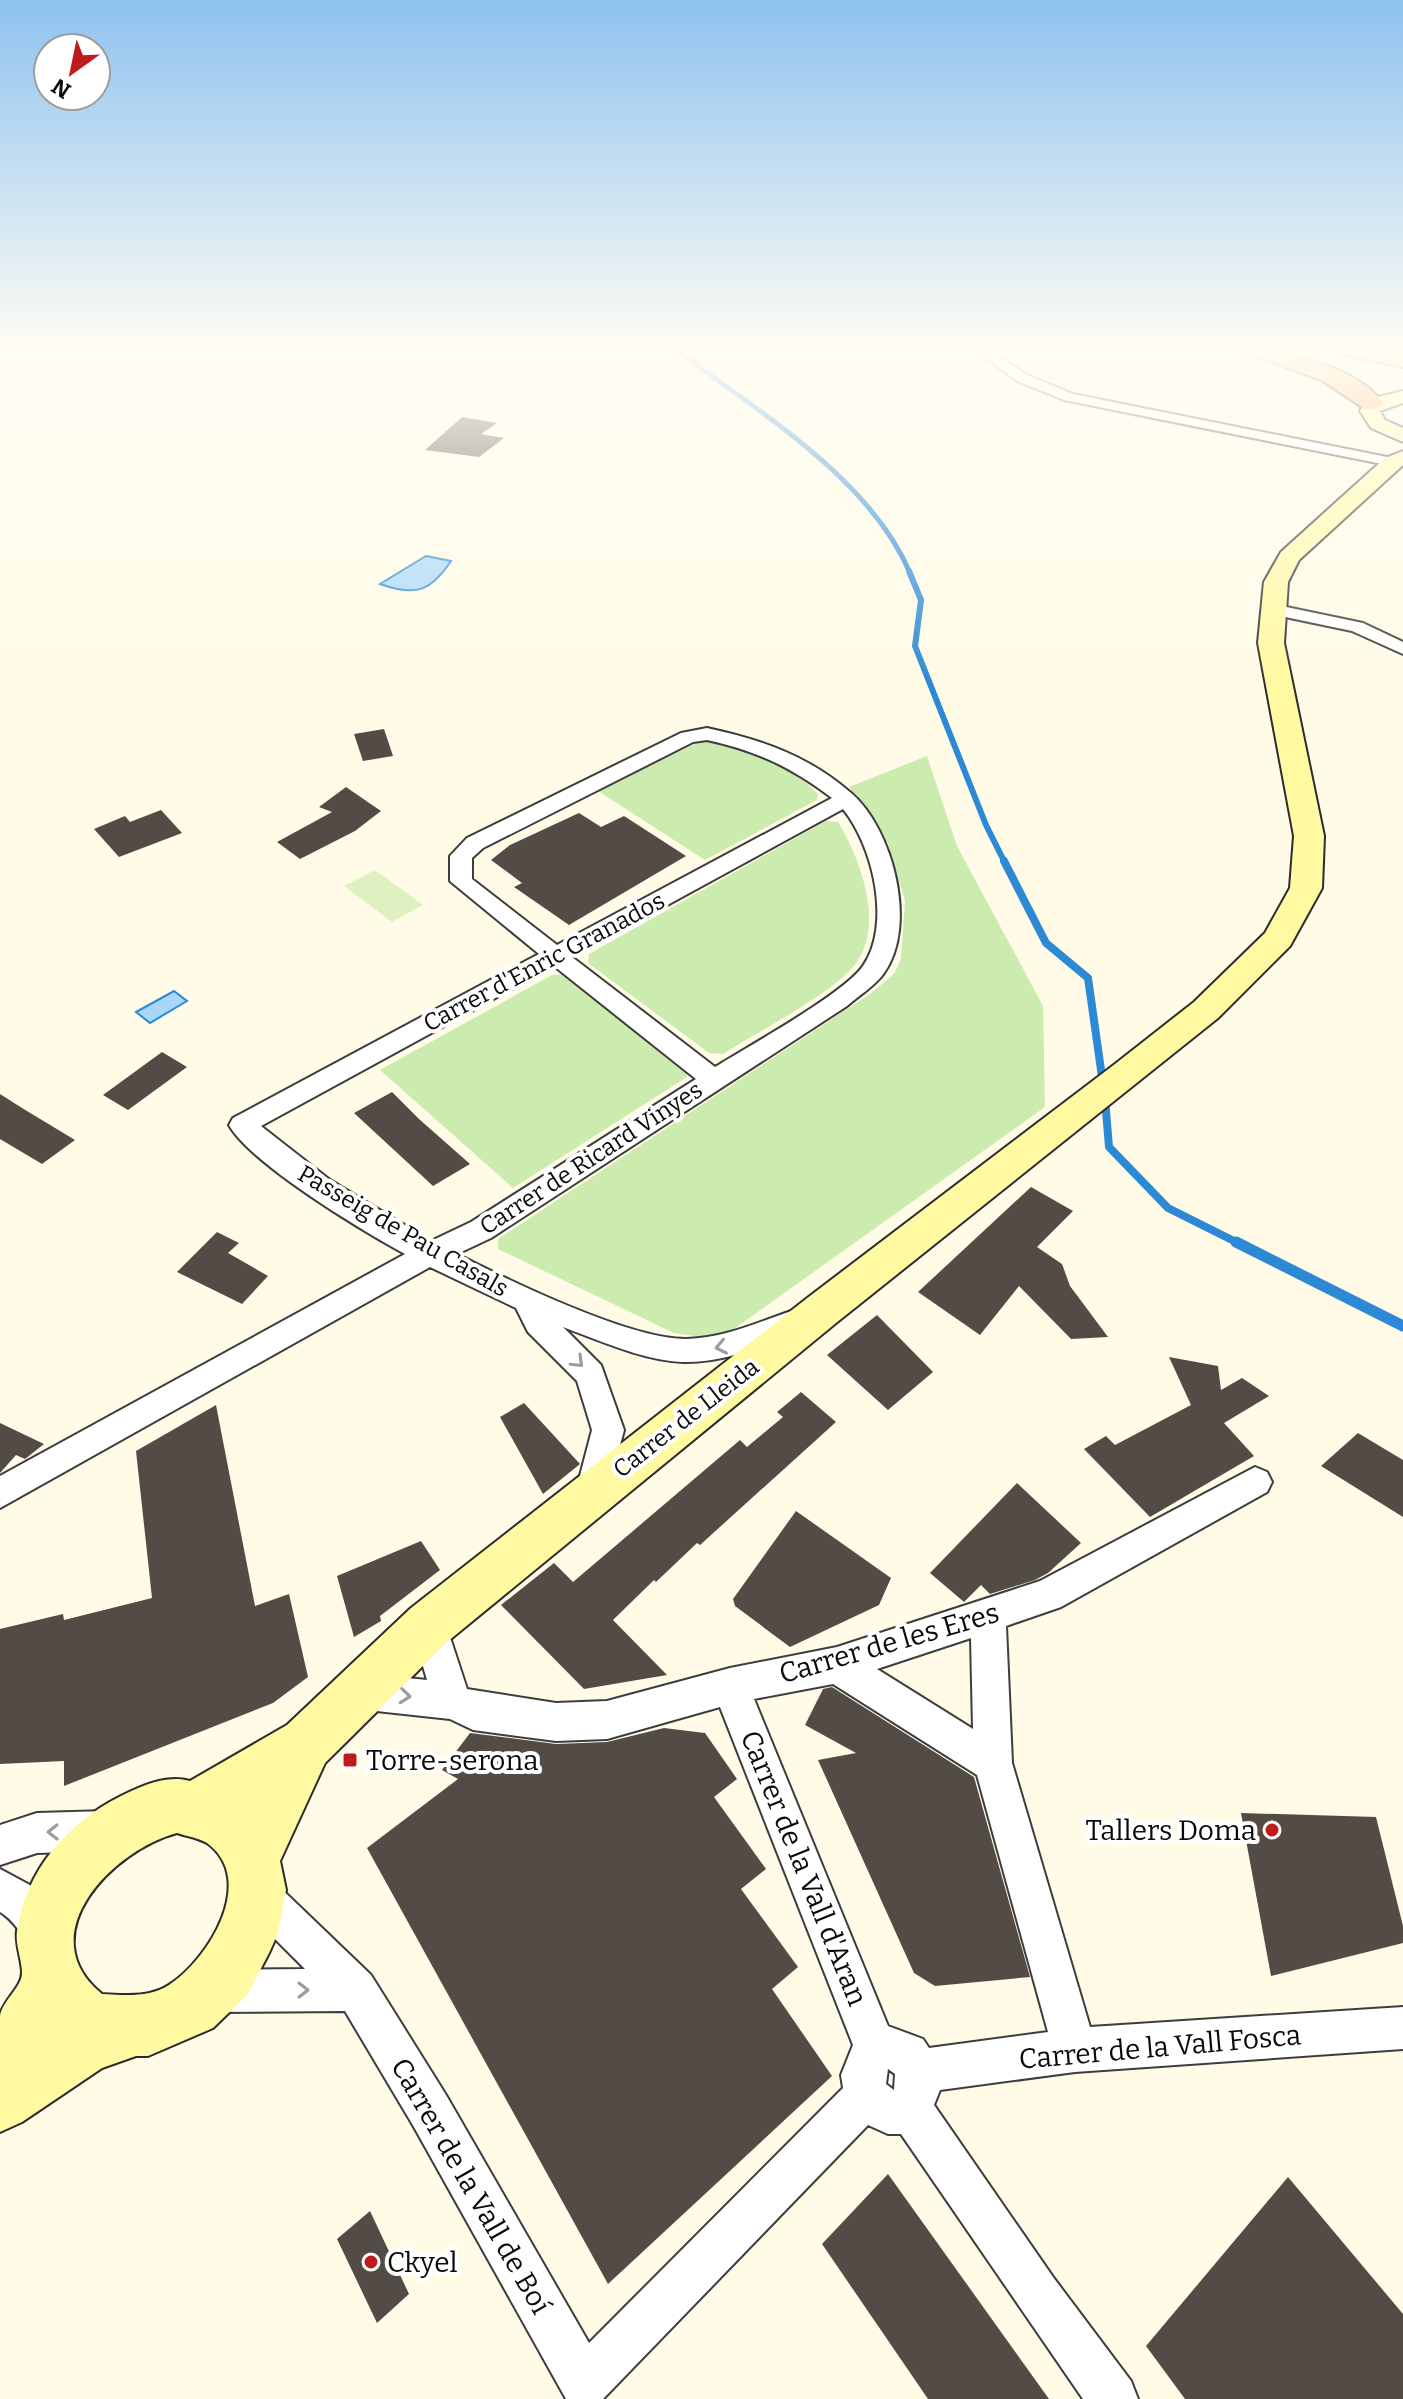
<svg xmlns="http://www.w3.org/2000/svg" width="1403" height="2399" viewBox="0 0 1403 2399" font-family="Bitter,serif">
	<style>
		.green { fill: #cbebaf }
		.pitch { fill: #dff1c1 }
		.water { fill: #a8d7fa; stroke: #2b89d5; stroke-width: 2 }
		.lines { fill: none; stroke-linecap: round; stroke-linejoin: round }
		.stream-far3 { stroke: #2b89d5; stroke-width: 5 }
		.stream-far2 { stroke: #2b89d5; stroke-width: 6 }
		.stream-far1 { stroke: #2b89d5; stroke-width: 8 }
		.stream { stroke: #2b89d5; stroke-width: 11 }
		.building { fill: #534c46 }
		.minor-casing { stroke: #3d3d3d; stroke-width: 4 }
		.secondary-casing { stroke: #2c2c2c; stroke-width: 4 }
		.motorway-casing { stroke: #1b1b1b; stroke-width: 4 }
		.minor { fill: #fff; fill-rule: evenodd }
		.secondary { fill: #fff9a2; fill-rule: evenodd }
		.motorway { fill: #fda347; fill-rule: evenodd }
		.oneway { stroke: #9d9d9d }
		.poi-dot { fill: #c01b1c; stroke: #fff; stroke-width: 3 }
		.labels { text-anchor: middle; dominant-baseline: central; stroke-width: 8; stroke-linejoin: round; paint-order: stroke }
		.street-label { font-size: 24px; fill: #0a0a0a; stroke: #fff }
		.near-street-label { font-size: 28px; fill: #0a0a0a; stroke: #fff }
		.near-poi-label { font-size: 28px; fill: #0a0a0a; stroke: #fff; text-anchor: start }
	</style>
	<rect width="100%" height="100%" fill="#fffbe7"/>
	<path class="green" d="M701 741C742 739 790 766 818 794L817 800 705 860 598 791Z
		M927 756 957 846 1043 1006 1045 1107 731 1331 701 1337 674 1333 498 1249V1239L870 994 894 974 901 959 905 901 888 843 849 787Z
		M826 821 838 822C860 858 885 924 856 963 833 994 757 1032 723 1054L709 1053 588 963 589 954Z
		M566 974 687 1068V1077L513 1188 380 1070 552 975Z"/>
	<path class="pitch" d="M375 870 423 905 392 922 344 886Z"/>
	<path class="water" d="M426 556 451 561C431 591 416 597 380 584Z
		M174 991 187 1001 150 1023 136 1012Z"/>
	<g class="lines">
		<path class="stream-far3" d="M676 350C756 410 870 478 910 573"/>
		<path class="stream-far2" d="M909 571 921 600 915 646 986 825 1005 863"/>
		<path class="stream-far1" d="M1004 861 1046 943 1088 978 1103 1084
			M1105 1099 1109 1147 1168 1208 1240 1244"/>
		<path class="stream" d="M1236 1242 1403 1326"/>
	</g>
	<path class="building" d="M462 417 497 423 481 434 504 438 479 457 425 450Z
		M384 729 393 756 363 761 354 734Z
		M346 787 381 811 355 831 300 859 277 842 332 812 319 807Z
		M161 810 182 833 119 857 94 829 125 816 130 822Z
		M579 813 601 827 624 816 686 856 569 925 514 887 522 883 491 860 510 845Z
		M162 1052 187 1067 128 1110 103 1095Z
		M392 1092 419 1119 470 1164 433 1186 354 1113Z
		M0 1094 22 1108 75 1140 42 1164 0 1139Z
		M1031 1187 1073 1211 1037 1247 1062 1264 1070 1286 1108 1337 1071 1339 1019 1286 980 1335 918 1292Z
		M217 1232 239 1243 228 1253 268 1276 242 1304 177 1272Z
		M877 1315 933 1372 888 1410 827 1355Z
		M1169 1357 1218 1366 1221 1390 1242 1378 1269 1396 1224 1423 1254 1456 1150 1517 1084 1449 1106 1436 1115 1445 1191 1405Z
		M801 1392 836 1422 700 1545 697 1543 656 1582 654 1580 613 1620 667 1675 584 1689 501 1605 554 1563 573 1582 740 1440 747 1447 783 1417 777 1412Z
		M524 1403 580 1464 543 1494 500 1417Z
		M216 1405 255 1606 289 1594 308 1677 273 1703 64 1786V1761L0 1764V1629L63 1614 64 1620 152 1598 136 1451Z
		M0 1423 44 1444 25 1459 16 1455 0 1473Z
		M1358 1433 1403 1460V1517L1321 1466Z
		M1017 1483 1081 1543 1048 1573 1035 1580 990 1594 981 1585 964 1602 930 1573Z
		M796 1511 891 1578 879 1605 790 1647 735 1606 733 1599Z
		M421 1541 440 1570 380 1616 381 1621 354 1637 337 1576Z
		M832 1687 974 1777 1030 1977 935 1986 914 1973 818 1760 856 1753 805 1725 823 1689Z
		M664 1728 705 1733 737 1779 714 1797 766 1869 741 1889 798 1967 772 1989 832 2076 608 2284 367 1848 458 1779 442 1770 470 1733 556 1744 607 1742Z
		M1241 1813 1376 1817 1403 1926V1943L1271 1976Z
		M888 2174 1049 2399H928L822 2244Z
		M1288 2177 1403 2314V2399H1185L1146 2346Z
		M370 2211 409 2294 377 2323 337 2239Z"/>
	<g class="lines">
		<defs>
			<path id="minor" d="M975 350H990L1027 375 1073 394 1392 458 1399 462 1392 466 1064 400 1017 381Z
				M1272 604 1363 623 1403 642V654L1352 631 1266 613 1263 609Z
				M707 728C762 740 807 755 851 793 893 829 918 925 884 973 875 986 858 996 847 1006L491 1238 457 1254C510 1281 631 1340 687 1339 725 1338 759 1322 794 1310L805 1313 809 1322 805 1331C690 1375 676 1371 563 1327L601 1365 624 1430 605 1502 593 1506 581 1502 576 1491 592 1430 577 1381 528 1332 516 1308 430 1267 0 1508V1476L405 1254C363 1231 251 1164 229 1125L233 1118 539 954 450 881V856L467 838 681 733ZM707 740C757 751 791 767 832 798L557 945 472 879V858L483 848 693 742ZM843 809C873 846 892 924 863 966 845 993 747 1047 715 1067L572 957ZM554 966 696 1079 471 1222 431 1241 330 1180 261 1126Z
				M1255 1467 1267 1472 1272 1482 1267 1492 1061 1607 1006 1626 1012 1763 1090 2027 1403 2007V2049L1075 2072 940 2090 934 2105 1053 2277 1131 2381 1138 2399H1083L901 2134H888L868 2125 603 2399H566L414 2127 345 2011 213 2012 198 2006 192 1991 198 1976 213 1970 305 1969 244 1908 238 1894 244 1880 258 1874 272 1880 371 1975 446 2095 589 2343 843 2088 841 2075 853 2045 720 1707 607 1739 556 1741 473 1730 450 1719 358 1709 345 1704 340 1691 345 1678 358 1673 427 1680 411 1625 416 1613 429 1608 442 1613 467 1689 556 1703 607 1701 730 1668 837 1647 1040 1581ZM971 1638 973 1729 877 1669ZM833 1684 977 1775 1048 2032 929 2048 923 2039 888 2026 754 1699ZM888 2069 895 2074 894 2090 886 2084Z
				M107 1811 121 1817 127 1831 121 1845 107 1851 37 1853 0 1865V1825L37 1813Z
				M0 1869 41 1891 65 1932 59 1947 44 1953C23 1944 19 1923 0 1912Z"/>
			<path id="secondary" d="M1403 391V403L1380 411 1385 420 1403 428V442L1371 428 1360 411 1366 400Z
				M1403 451V465L1299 560 1288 582 1284 643 1324 836 1322 888 1290 946 1218 1018 836 1323 447 1642 325 1763 280 1861 286 1890 278 1933 269 1953 247 1995 213 2028 148 2056H136L102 2068 22 2122 0 2132C0 2094 0 2053 0 2016 2 2001 22 1987 22 1973 22 1959 15 1945 17 1931 26 1870 67 1823 121 1796 141 1786 167 1774 190 1781L287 1725 411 1608 806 1299 1115 1064 1194 1002 1265 933 1290 888 1294 836 1258 643 1264 582 1281 552 1385 458ZM177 1833C186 1836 199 1838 207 1843 258 1880 208 1960 169 1985 149 1998 125 1995 102 1994 29 1935 113 1850 177 1833Z"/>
			<path id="motorway" d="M1240 350C1285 350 1355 365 1384 404L1373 410 1365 409 1323 381Z
				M1338 350H1380L1403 355V367L1341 354Z"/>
		</defs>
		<use href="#minor" class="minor-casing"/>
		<use href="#secondary" class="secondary-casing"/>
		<use href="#motorway" class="motorway-casing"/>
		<use href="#minor" class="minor"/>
		<use href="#secondary" class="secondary"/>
		<use href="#motorway" class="motorway"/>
	</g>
	<defs><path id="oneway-chevron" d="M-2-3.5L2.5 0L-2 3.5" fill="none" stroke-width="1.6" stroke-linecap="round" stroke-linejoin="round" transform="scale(2)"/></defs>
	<g class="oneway">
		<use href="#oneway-chevron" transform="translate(721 1347) rotate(168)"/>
		<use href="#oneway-chevron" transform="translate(578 1362) rotate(44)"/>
		<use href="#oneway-chevron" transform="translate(405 1696) rotate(6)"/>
		<use href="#oneway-chevron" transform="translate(53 1832) rotate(179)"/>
		<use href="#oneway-chevron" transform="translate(303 1990) rotate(-1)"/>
	</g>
	<linearGradient id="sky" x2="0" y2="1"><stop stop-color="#8ec2ef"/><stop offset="0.51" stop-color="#fffdf4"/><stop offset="1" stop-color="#fffdf4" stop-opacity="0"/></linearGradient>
	<rect width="1403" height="686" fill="url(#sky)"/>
	<g class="poi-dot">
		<rect x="342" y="1752" width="16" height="16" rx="4"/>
		<circle cx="1272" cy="1830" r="8"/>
		<circle cx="371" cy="2262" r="8"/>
	</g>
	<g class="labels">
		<g class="street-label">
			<text transform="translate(544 962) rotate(-28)">Carrer d'Enric Granados</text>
			<text transform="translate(591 1158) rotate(-33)">Carrer de Ricard Vinyes</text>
			<text transform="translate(403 1231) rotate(30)">Passeig de Pau Casals</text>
			<text transform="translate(686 1418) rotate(-38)">Carrer de Lleida</text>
		</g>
		<g class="near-street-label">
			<text transform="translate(889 1643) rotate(-16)">Carrer de les Eres</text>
			<text transform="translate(804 1868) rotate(68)">Carrer de la Vall d'Aran</text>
			<text transform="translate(1160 2047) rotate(-5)">Carrer de la Vall Fosca</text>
			<text transform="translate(471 2186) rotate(60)">Carrer de la Vall de Boí</text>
		</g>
		<g class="near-poi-label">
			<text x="366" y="1760">Torre-serona</text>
			<text x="1256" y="1830" text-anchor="end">Tallers Doma</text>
			<text x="387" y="2262">Ckyel</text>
		</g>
	</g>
	<g transform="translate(72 72) rotate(213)"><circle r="38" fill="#ffffff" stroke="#9d9d9d" stroke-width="2"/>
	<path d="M0-6L14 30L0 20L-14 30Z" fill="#c01b1c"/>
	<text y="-12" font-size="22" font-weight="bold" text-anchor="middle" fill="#0a0a0a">N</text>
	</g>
</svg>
